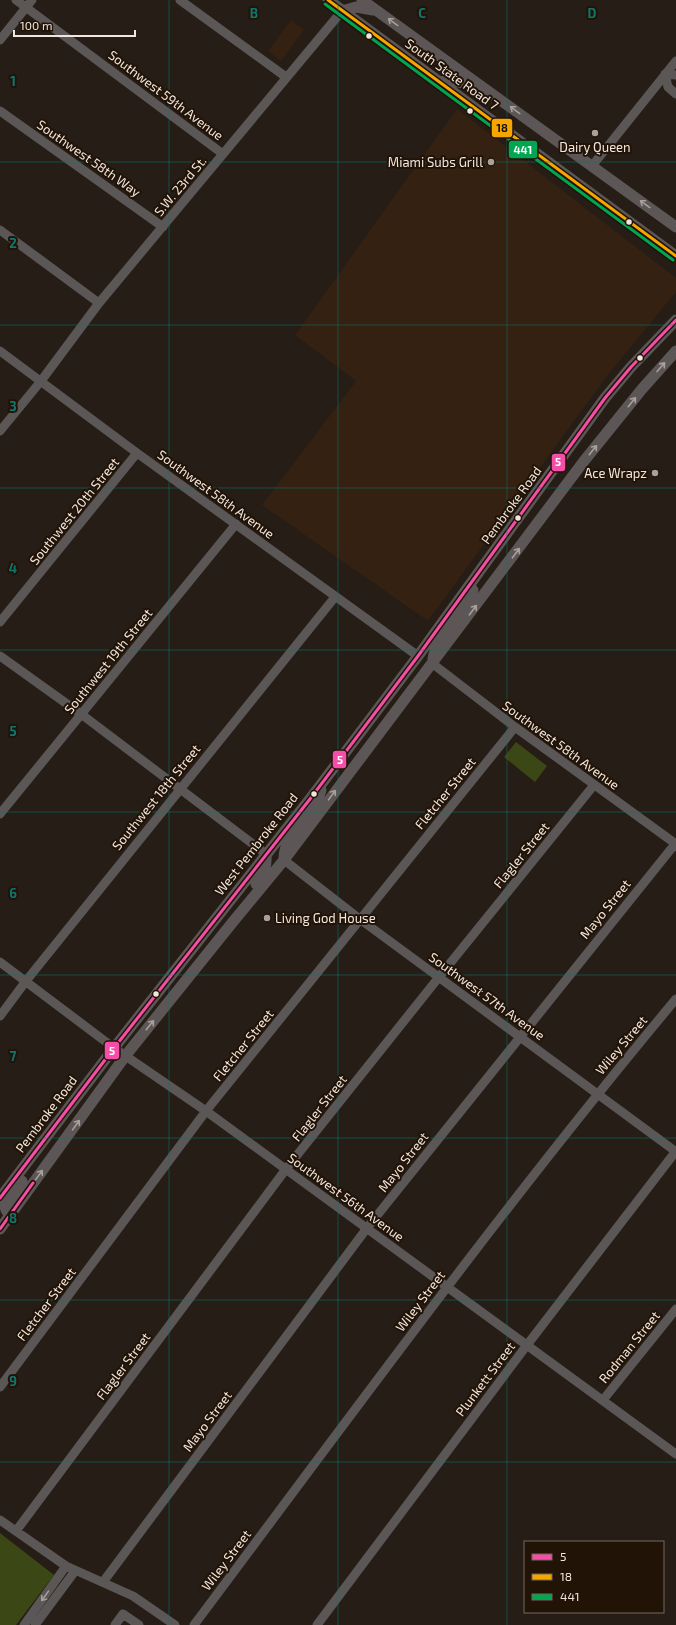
<svg xmlns="http://www.w3.org/2000/svg" width="676" height="1625" viewBox="0 0 676 1625" font-family="'Exo 2',sans-serif">
	<style>
		.built { fill: #342111 }
		.green { fill: #3b4714 }
		.lines { fill: none; stroke-linecap: round; stroke-linejoin: round }
		.minor { stroke: #5b5757; stroke-width: 9 }
		.major { stroke: #5c5756; stroke-width: 11 }
		.bus-1-casing { stroke: #221307; stroke-width: 6 }
		.bus-2-casing { stroke: #221307; stroke-width: 6 }
		.bus-3-casing { stroke: #221307; stroke-width: 6 }
		.bus-1 { stroke: #f54da8; stroke-width: 3 }
		.bus-2 { stroke: #f7a600; stroke-width: 3 }
		.bus-3 { stroke: #00a651; stroke-width: 3 }
		.oneway { stroke: #a79f9a }
		.oneway2 { stroke: #a69f9b }
		.grid { fill: none; stroke: #0f766e; stroke-width: 1; stroke-opacity: 0.55 }
		.bus-dot { fill: #f2e7df; stroke: #221307; stroke-width: 1.5 }
		.poi-dot { fill: #aaa099; stroke: #221307; stroke-width: 1.5 }
		.labels { text-anchor: middle; dominant-baseline: central; stroke-width: 4; stroke-linejoin: round; paint-order: stroke }
		.street-label { font-size: 13px; fill: #f2e7df; stroke: #221307 }
		.poi-label { font-size: 13px; fill: #f2e7df; stroke: #221307; text-anchor: end }
		.grid-label { font-size: 13px; text-anchor: middle; font-weight: bold; fill: #0f766e; stroke: #221307; stroke-width: 4; stroke-linejoin: round; paint-order: stroke }
		.line-badge { stroke: #221307; stroke-width: 1.5 }
		.badge-label { font-size: 11px; text-anchor: middle; font-weight: bold; fill: #fff }
		.pale-badge-label { font-size: 11px; text-anchor: middle; font-weight: bold; fill: #111 }
	</style>
	<rect width="100%" height="100%" fill="#251d16"/>
	<path class="built" d="M291 20 304 30 281 61 268 51Z
		M457 109 676 278V292L607 376 428 621 262 505 356 381 295 335Z"/>
	<path class="green" d="M516 742 547 766 535 782 504 757Z
		M0 1533 54 1575 16 1625H0Z"/>
	<g class="lines">
		<path class="minor" d="M16 0 223 154
			M180 0 286 77
			M0 40 32 0
			M676 75 665 74 668 87 676 94
			M0 111 163 227
			M592 166 676 61
			M0 230 99 303
			M0 351 137 453 418 656
			M0 431 41 381 99 303 342 11
			M0 622 137 453
			M0 656 81 714 266 854
			M433 664 515 727 676 844
			M0 814 236 524
			M284 860 361 920 675 1151
			M0 962 114 1048 206 1111 676 1454
			M0 1016 26 981 335 597
			M0 1387 206 1111 515 727
			M603 1400 676 1309
			M0 1520 66 1566 133 1596 175 1625
			M16 1531 286 1169 439 977 594 785
			M103 1582 367 1228 671 849 676 845
			M24 1625 66 1566
			M35 1625 75 1571
			M115 1625 123 1614 139 1625
			M194 1625C352 1414 507 1201 676 999
			M317 1625 527 1345 676 1151"/>
		<path class="major" d="M328 0 676 256
			M362 0 676 227
			M342 11 356 7 373 10
			M439 82C452 79 466 84 479 87
			M433 659C437 632 465 616 473 590
			M284 860C283 832 314 816 321 790
			M256 884C264 874 267 867 266 854
			M0 1198 114 1048 310 799 418 656 605 398 631 367 676 320
			M10 1215 6 1210 5 1206 22 1181
			M0 1229 126 1055 232 923 284 860 584 461 642 389 676 351"/>
		<defs>
			<path id="bus-1" d="M0 1198 114 1048 310 799 418 656 605 398 631 367 676 320
				M0 1229 33 1183"/>
			<path id="bus-2" d="M328 0 676 256"/>
			<path id="bus-3" d="M325 4 673 260"/>
		</defs>
		<use href="#bus-1" class="bus-1-casing"/>
		<use href="#bus-2" class="bus-2-casing"/>
		<use href="#bus-3" class="bus-3-casing"/>
		<use href="#bus-1" class="bus-1"/>
		<use href="#bus-2" class="bus-2"/>
		<use href="#bus-3" class="bus-3"/>
	</g>
	<defs><path id="oneway-shaft" d="M-6 0H5M1.5-3L5.5 0L1.5 3" fill="none" stroke-width="1.6" stroke-linecap="round" stroke-linejoin="round"/></defs>
	<g class="oneway">
		<use href="#oneway-shaft" transform="translate(393 22) rotate(-144)"/>
		<use href="#oneway-shaft" transform="translate(515 110) rotate(-144)"/>
		<use href="#oneway-shaft" transform="translate(645 204) rotate(-144)"/>
		<use href="#oneway-shaft" transform="translate(661 367) rotate(-49)"/>
		<use href="#oneway-shaft" transform="translate(632 402) rotate(-51)"/>
		<use href="#oneway-shaft" transform="translate(593 450) rotate(-51)"/>
		<use href="#oneway-shaft" transform="translate(516 553) rotate(-53)"/>
		<use href="#oneway-shaft" transform="translate(473 610) rotate(-53)"/>
		<use href="#oneway-shaft" transform="translate(332 795) rotate(-54)"/>
		<use href="#oneway-shaft" transform="translate(150 1025) rotate(-51)"/>
		<use href="#oneway-shaft" transform="translate(76 1125) rotate(-54)"/>
		<use href="#oneway-shaft" transform="translate(39 1175) rotate(-54)"/>
	</g>
	<use class="oneway2" href="#oneway-shaft" transform="translate(45 1596) rotate(126)"/>
	<path class="grid" d="M169 0V1625M338 0V1625M507 0V1625M0 162H676M0 325H676M0 488H676M0 650H676M0 812H676M0 975H676M0 1138H676M0 1300H676M0 1462H676"/>
	<g class="bus-dot">
		<circle cx="369" cy="36" r="3.5"/>
		<circle cx="470" cy="111" r="3.5"/>
		<circle cx="629" cy="222" r="3.5"/>
		<circle cx="640" cy="358" r="3.5"/>
		<circle cx="518" cy="518" r="3.5"/>
		<circle cx="314" cy="794" r="3.5"/>
		<circle cx="156" cy="994" r="3.5"/>
	</g>
	<g class="poi-dot">
		<circle cx="595" cy="133" r="4"/>
		<circle cx="491" cy="162" r="4"/>
		<circle cx="655" cy="473" r="4"/>
		<circle cx="267" cy="918" r="4"/>
	</g>
	<g class="labels">
		<g class="street-label">
			<text transform="translate(452 74) rotate(36)">South State Road 7</text>
			<text transform="translate(166 95) rotate(37)">Southwest 59th Avenue</text>
			<text transform="translate(89 158) rotate(35)">Southwest 58th Way</text>
			<text transform="translate(180 186) rotate(-50)">S.W. 23rd St.</text>
			<text transform="translate(216 494) rotate(36)">Southwest 58th Avenue</text>
			<text transform="translate(511 505) rotate(-54)">Pembroke Road</text>
			<text transform="translate(74 511) rotate(-51)">Southwest 20th Street</text>
			<text transform="translate(108 661) rotate(-51)">Southwest 19th Street</text>
			<text transform="translate(561 745) rotate(36)">Southwest 58th Avenue</text>
			<text transform="translate(445 793) rotate(-51)">Fletcher Street</text>
			<text transform="translate(156 797) rotate(-51)">Southwest 18th Street</text>
			<text transform="translate(256 844) rotate(-52)">West Pembroke Road</text>
			<text transform="translate(521 855) rotate(-51)">Flagler Street</text>
			<text transform="translate(605 909) rotate(-51)">Mayo Street</text>
			<text transform="translate(487 996) rotate(36)">Southwest 57th Avenue</text>
			<text transform="translate(243 1045) rotate(-51)">Fletcher Street</text>
			<text transform="translate(621 1045) rotate(-50)">Wiley Street</text>
			<text transform="translate(319 1108) rotate(-52)">Flagler Street</text>
			<text transform="translate(46 1114) rotate(-53)">Pembroke Road</text>
			<text transform="translate(403 1162) rotate(-52)">Mayo Street</text>
			<text transform="translate(346 1197) rotate(36)">Southwest 56th Avenue</text>
			<text transform="translate(420 1301) rotate(-53)">Wiley Street</text>
			<text transform="translate(46 1304) rotate(-53)">Fletcher Street</text>
			<text transform="translate(629 1347) rotate(-51)">Rodman Street</text>
			<text transform="translate(123 1366) rotate(-53)">Flagler Street</text>
			<text transform="translate(485 1379) rotate(-53)">Plunkett Street</text>
			<text transform="translate(207 1421) rotate(-53)">Mayo Street</text>
			<text transform="translate(226 1560) rotate(-53)">Wiley Street</text>
		</g>
		<g class="poi-label">
			<text x="595" y="147" text-anchor="middle">Dairy Queen</text>
			<text x="483" y="162">Miami Subs Grill</text>
			<text x="647" y="473">Ace Wrapz</text>
			<text x="275" y="918" text-anchor="start">Living God House</text>
		</g>
	</g>
	<g class="grid-label">
		<text x="254" y="18">B</text>
		<text x="422" y="18">C</text>
		<text x="592" y="18">D</text>
		<text x="13" y="86">1</text>
		<text x="13" y="248">2</text>
		<text x="13" y="411">3</text>
		<text x="13" y="573">4</text>
		<text x="13" y="736">5</text>
		<text x="13" y="898">6</text>
		<text x="13" y="1061">7</text>
		<text x="13" y="1223">8</text>
		<text x="13" y="1386">9</text>
	</g>
	<g class="line-badge">
		<rect x="491" y="118" width="22" height="20" rx="4" fill="#f7a600"/>
		<rect x="508" y="140" width="30" height="19" rx="4" fill="#00a651"/>
		<rect x="551" y="453" width="15" height="19" rx="4" fill="#f54da8"/>
		<rect x="332" y="750" width="15" height="19" rx="4" fill="#f54da8"/>
		<rect x="104" y="1041" width="16" height="19" rx="4" fill="#f54da8"/>
	</g>
	<g class="badge-label">
		<text x="523" y="154">441</text>
		<text x="558" y="466">5</text>
		<text x="340" y="764">5</text>
		<text x="112" y="1055">5</text>
	</g>
	<g class="pale-badge-label">
		<text x="502" y="132">18</text>
	</g>
	<rect x="524" y="1541" width="140" height="72" fill="#221307" stroke="#75685d"/>
	<rect x="532" y="1554" width="20" height="6" fill="#f54da8" stroke="#75685d"/>
	<text x="560" y="1561" font-size="12" fill="#f2e7df">5</text>
	<rect x="532" y="1574" width="20" height="6" fill="#f7a600" stroke="#75685d"/>
	<text x="560" y="1581" font-size="12" fill="#f2e7df">18</text>
	<rect x="532" y="1594" width="20" height="6" fill="#00a651" stroke="#75685d"/>
	<text x="560" y="1601" font-size="12" fill="#f2e7df">441</text>
	<path d="M14 30v6h121v-6" fill="none" stroke="#f2e7df" stroke-width="2"/>
	<text x="20" y="30" font-size="12" fill="#f2e7df" stroke="#221307" stroke-width="3" paint-order="stroke">100 m</text>
</svg>
